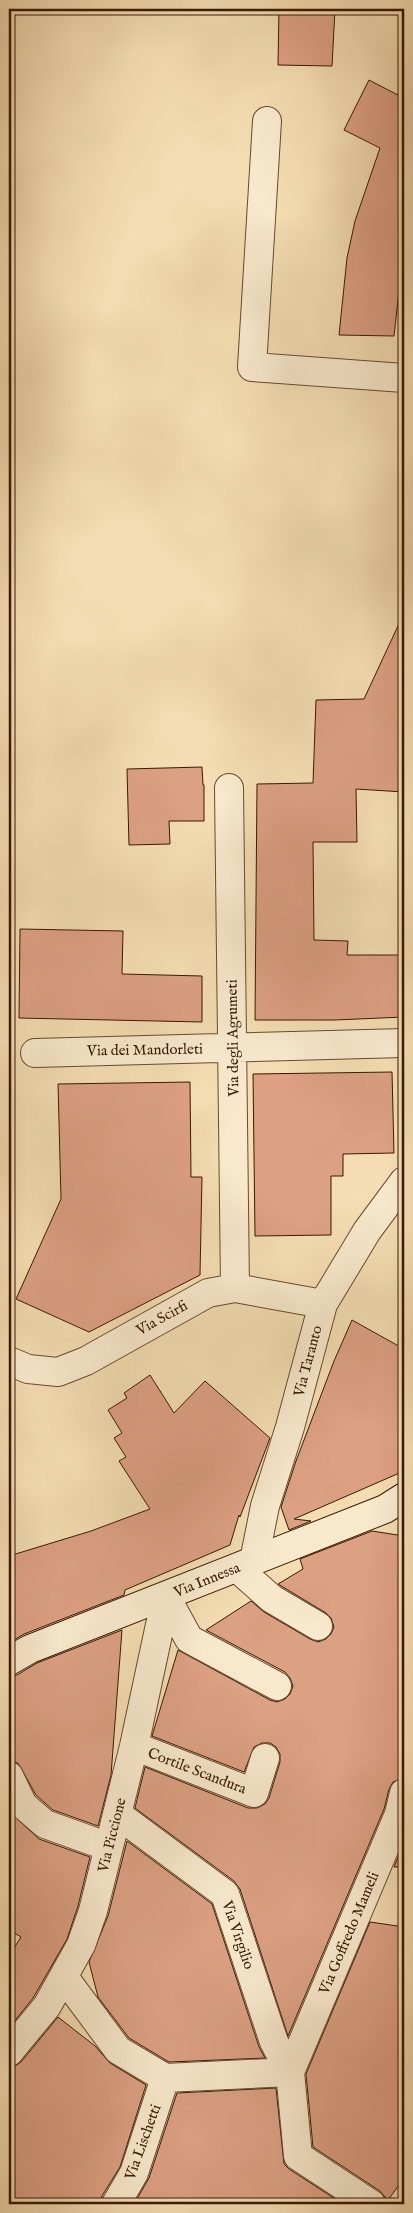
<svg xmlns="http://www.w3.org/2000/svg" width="413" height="2213" viewBox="0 0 413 2213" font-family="'IM FELL English',serif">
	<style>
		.building { fill: #dca083; stroke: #381902 }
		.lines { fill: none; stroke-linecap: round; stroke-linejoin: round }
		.street-casing { stroke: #674a2e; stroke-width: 30 }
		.secondary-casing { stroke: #381902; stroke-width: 30 }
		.street { stroke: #f8e9cd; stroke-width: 28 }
		.secondary { stroke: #f8e9cd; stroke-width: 28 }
		.labels { text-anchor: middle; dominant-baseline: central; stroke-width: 4.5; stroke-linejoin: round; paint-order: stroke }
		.street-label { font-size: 15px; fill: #381902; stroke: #f8e9cd }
	</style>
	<rect width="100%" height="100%" fill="#f4ddb2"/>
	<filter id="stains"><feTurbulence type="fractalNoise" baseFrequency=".004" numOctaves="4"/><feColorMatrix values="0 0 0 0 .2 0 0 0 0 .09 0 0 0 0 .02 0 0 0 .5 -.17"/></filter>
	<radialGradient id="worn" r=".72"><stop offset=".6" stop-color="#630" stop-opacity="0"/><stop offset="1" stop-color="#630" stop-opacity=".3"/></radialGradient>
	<path class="building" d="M279 9H335L332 66 278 65Z
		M369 80 398 95 399 90 404 91V257L401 272 394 336 339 335 347 258 355 221 380 148 344 130Z
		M404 613V792L356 789 357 842H313L314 940 348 941 347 955H404V1017L335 1020H255L257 784 313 783 316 700 364 699Z
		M202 767 203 785H204V821H169L170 844 129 845 127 769Z
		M20 929 123 931 122 974 202 976V1022L19 1018Z
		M392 1072 394 1153 343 1154V1176H331V1235L255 1236 253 1074Z
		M190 1082 191 1177H202L200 1275 89 1332 16 1299 61 1199 58 1084Z
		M352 1320 404 1349V1471L294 1519 311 1521 289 1530 281 1507 296 1461 334 1361Z
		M150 1375 174 1413 205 1381 270 1438 240 1517 239 1515 230 1545 125 1590 124 1595 24 1634 9 1643V1556L91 1531 150 1509 119 1461 126 1457 114 1438 122 1433 108 1410 127 1398 124 1393Z
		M372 1531 404 1536V1695L401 1725H404V1778L393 1782 389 1789 384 1809 288 2036 240 1889 234 1881 135 1808 145 1767 248 1808H257L265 1804 269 1798 280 1762V1754L276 1747 270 1743H262L254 1747 244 1772 152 1736 178 1650 270 1700 277 1702 285 1699 290 1694 293 1686 290 1678 285 1672 206 1630 251 1601 264 1612 310 1639 318 1642 326 1639 331 1634 334 1627 331 1618 326 1613 278 1584 303 1569 300 1559Z
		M122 1630 111 1775 98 1826 53 1810 36 1795 18 1763 9 1761V1677L17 1675 37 1663Z
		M9 1811 39 1839 90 1857 78 1906 67 1939 33 1998 9 2028V1956L21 1937 9 1930Z
		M127 1841 212 1904 259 2047 265 2058 169 2062 129 2038 98 1997 89 1962 108 1916Z
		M404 1842V1867H394Z
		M370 1922 404 1927V2178L386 2203 385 2197 380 2191 313 2147 306 2074Z
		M58 2017 95 2046 110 2063 146 2085 120 2167 102 2196 100 2204H9V2067L15 2066 21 2062Z
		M276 2088 284 2164 289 2169 343 2204H134L149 2178 177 2093Z"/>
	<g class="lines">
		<defs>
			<path id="street" d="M267 121 252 367 404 378
				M229 788 235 1288
				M35 1053 404 1043
				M9 1361 28 1369 58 1372 86 1361 208 1293 235 1288 323 1304
				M254 1561 265 1506 290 1427 323 1304 367 1231 404 1181
				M237 1568 272 1599 318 1626
				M166 1597 189 1639 277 1686
				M134 1746 254 1793 265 1758
				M9 1776 23 1805 45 1824 109 1847
				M117 1814 225 1894 274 2042 290 2072 298 2156 371 2204
				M64 1977 118 2050 165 2078
				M9 2052 47 2006 81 1945 93 1911 134 1746 166 1597
				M290 2072 399 1814 404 1793
				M165 2078 290 2072
				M116 2204 134 2173 165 2078"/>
			<path id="secondary" d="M9 1661 30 1649 385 1509 404 1497"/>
		</defs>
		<use href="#street" class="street-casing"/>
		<use href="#secondary" class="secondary-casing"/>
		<use href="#street" class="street"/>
		<use href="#secondary" class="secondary"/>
	</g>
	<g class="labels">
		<g class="street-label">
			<text transform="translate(233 1038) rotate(-91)">Via degli Agrumeti</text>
			<text transform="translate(145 1050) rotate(-1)">Via dei Mandorleti</text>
			<text transform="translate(162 1318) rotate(-29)">Via Scirfi</text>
			<text transform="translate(308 1361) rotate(-75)">Via Taranto</text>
			<text transform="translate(207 1580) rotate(-22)">Via Innessa</text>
			<text transform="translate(197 1771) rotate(21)">Cortile Scandura</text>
			<text transform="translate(112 1835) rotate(-76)">Via Piccione</text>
			<text transform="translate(349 1933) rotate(-67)">Via Goffredo Mameli</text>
			<text transform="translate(238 1935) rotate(71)">Via Virgilio</text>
			<text transform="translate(143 2142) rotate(-70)">Via Lischetti</text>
		</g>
	</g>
	<rect width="413" height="2213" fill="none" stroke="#f4ddb2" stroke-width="30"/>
	<rect x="10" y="10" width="393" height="2193" fill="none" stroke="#381902" stroke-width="2.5"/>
	<rect x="15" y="15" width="383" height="2183" fill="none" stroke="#381902"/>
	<rect width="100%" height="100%" filter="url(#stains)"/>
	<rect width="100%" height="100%" fill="url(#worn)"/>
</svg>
